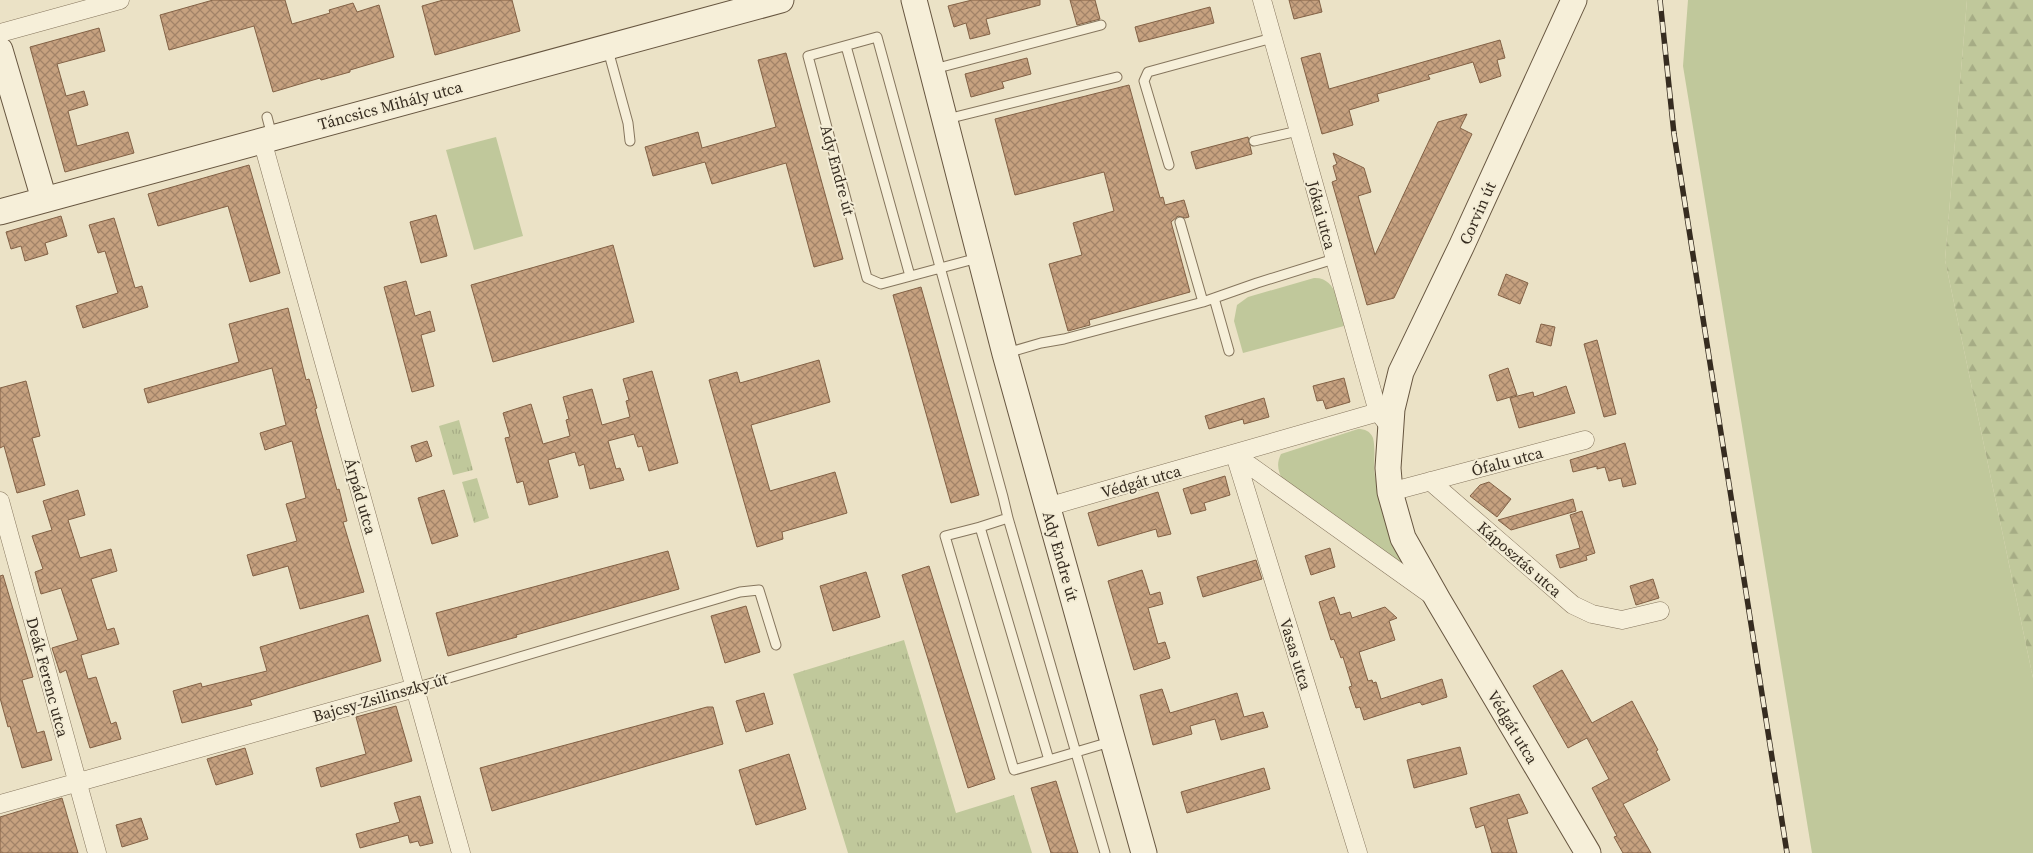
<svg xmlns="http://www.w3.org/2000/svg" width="2033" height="853" viewBox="0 0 2033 853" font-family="'Source Serif 4',serif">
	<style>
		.grass { fill: #c0c89b }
		.forest { fill: url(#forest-firs) }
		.park { fill: url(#park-tufts) }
		.building { fill: url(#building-cross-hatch); stroke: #826145 }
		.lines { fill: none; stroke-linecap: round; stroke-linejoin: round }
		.lane-casing { stroke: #85755d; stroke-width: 11 }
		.street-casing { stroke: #85755d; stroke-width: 19 }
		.secondary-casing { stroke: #675640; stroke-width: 27 }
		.lane { stroke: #f6efd9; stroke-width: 9 }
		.street { stroke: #f6efd9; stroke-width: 18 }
		.secondary { stroke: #f6efd9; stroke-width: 25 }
		.rail-casing { stroke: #362c20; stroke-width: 5.5 }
		.rail { stroke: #f3ecd5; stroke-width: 4; stroke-dasharray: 11; stroke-linecap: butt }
		.labels { text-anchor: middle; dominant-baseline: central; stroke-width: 4; stroke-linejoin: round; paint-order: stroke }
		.street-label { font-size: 16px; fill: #362c20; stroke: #f3ecd5 }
	</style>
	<defs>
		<pattern id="forest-firs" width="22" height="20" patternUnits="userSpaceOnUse" patternTransform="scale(1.25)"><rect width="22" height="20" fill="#c0c89b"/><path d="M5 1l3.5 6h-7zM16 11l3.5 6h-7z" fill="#a6ac85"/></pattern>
		<pattern id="park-tufts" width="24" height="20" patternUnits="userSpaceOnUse" patternTransform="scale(1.25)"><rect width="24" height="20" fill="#c0c89b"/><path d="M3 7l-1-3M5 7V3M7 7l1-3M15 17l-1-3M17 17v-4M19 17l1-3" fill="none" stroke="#a6ac85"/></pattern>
		<pattern id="building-cross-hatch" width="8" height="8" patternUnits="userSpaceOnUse" patternTransform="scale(1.25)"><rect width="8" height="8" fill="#c6a17f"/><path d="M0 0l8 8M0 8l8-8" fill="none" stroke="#a28368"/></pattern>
	</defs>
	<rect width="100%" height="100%" fill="#ebe2c6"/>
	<path class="grass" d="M1688 0H1967L1945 260 2033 678V853H1812L1683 66Z
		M496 137 523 236 474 250 446 150Z
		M1314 278C1338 277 1339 308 1344 326L1243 353 1234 321 1237 305 1248 297Z
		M1358 429C1365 429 1370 431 1373 438 1376 450 1373 465 1375 477 1382 504 1393 531 1403 557L1402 562 1399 564 1283 481C1278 471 1276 464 1281 454Z"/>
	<path class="forest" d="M1967 0H2033V678L1945 260Z"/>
	<path class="park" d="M459 420 473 470 453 475 439 426Z
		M477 478 489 518 474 523 462 482Z
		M904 640 956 813 1014 795 1032 853H848L793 674Z"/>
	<path class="building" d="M213 0H285L292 24 330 13 329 10 353 3 357 12 379 5 394 57 350 70V72L321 80 320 78 273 92 254 26 169 50 160 15Z
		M443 0H512L520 31 435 55 422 6Z
		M972 0H1040V5L986 19 990 34 970 39 966 23 954 27 948 6Z
		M1070 0H1095L1100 19 1077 25Z
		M1289 0H1319L1322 12 1294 19Z
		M1210 7 1214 23 1139 42 1135 27Z
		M99 28 105 51 57 64 66 96 84 91 88 105 68 111 77 146 128 132 134 153 65 172 30 47Z
		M1500 40 1505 58 1497 60 1501 76 1480 83 1473 62 1428 75 1430 79 1377 94 1379 101 1349 110 1353 125 1322 134 1301 58 1320 53 1329 89Z
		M786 53 843 259 814 267 786 163 712 184 705 162 653 176 645 147 698 132 702 148 776 127 758 60Z
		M1027 58 1031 74 1002 82 1004 88 971 97 965 74Z
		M1129 85 1160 198 1163 197 1165 205 1184 200 1189 217 1185 218 1178 216 1171 222 1190 292 1089 320 1090 325 1068 331 1049 264 1082 255 1073 223 1114 211 1104 172 1015 195 995 119Z
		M1467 114 1460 128 1472 134 1394 298 1367 305 1332 182 1337 180 1333 166 1337 164 1333 153 1364 168 1371 192 1358 196 1375 255 1438 122Z
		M1248 137 1252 154 1196 169 1191 152Z
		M249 165 280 273 250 282 228 206 158 226 148 194Z
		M436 215 447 256 421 263 410 222Z
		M61 216 67 236 45 243 48 254 25 261 21 246 11 249 6 232Z
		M114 218 135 288 142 286 148 307 83 328 76 306 118 293 105 251 98 253 89 225Z
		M613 245 634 322 493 362 471 285Z
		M1506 274 1528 283 1520 304 1498 295Z
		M406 281 415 316 430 311 435 331 421 335 434 386 412 392 384 287Z
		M921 287 979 495 951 503 893 295Z
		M288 308 306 380 309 379 317 408 315 409 337 490 339 489 347 521 343 522 364 592 300 609 288 566 253 576 247 555 297 541 286 504 306 498 292 441 265 450 260 433 286 425 272 368 148 403 144 389 239 362 229 324Z
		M1541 324 1555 327 1551 346 1536 342Z
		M1597 340 1616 414 1604 417 1584 344Z
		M819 360 830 402 751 425 770 491 835 472 847 513 782 532 783 539 757 547 709 380 737 372 740 383Z
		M1508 368 1517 395 1497 401 1489 375Z
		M652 371 678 463 649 471 642 446 638 447 634 434 608 441 616 469 620 468 624 480 590 489 584 464 579 466 575 452 548 460 558 497 529 505 523 481 517 483 505 438 510 437 503 413 531 404 543 444 570 436 566 420 569 419 563 397 592 389 602 425 630 417 626 401 629 400 623 379Z
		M1344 378 1350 402 1326 409 1323 400 1317 401 1313 386Z
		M26 381 40 436 32 438 45 485 17 493 4 446 0 448V388Z
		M1566 386 1575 413 1519 428 1510 398 1533 392 1534 397Z
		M1264 398 1269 417 1244 424 1243 419 1209 429 1205 416Z
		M427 441 432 456 416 462 411 446Z
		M1625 443 1636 484 1623 487 1621 478 1609 481 1605 467 1597 469V466L1573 472 1570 460Z
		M1225 476 1230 495 1204 503 1206 510 1191 514 1183 489Z
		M1489 482 1511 499 1497 517 1470 496 1480 485Z
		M78 490 85 515 68 520 80 558 111 549 117 571 91 579 107 630 114 628 119 644 81 655 88 679 96 677 111 724 116 722 121 739 90 748 66 670 60 673 52 648 78 640 61 588 41 594 35 572 43 569 32 536 52 530 43 501Z
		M444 490 458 536 432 544 418 498Z
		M1158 492 1171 534 1158 537 1156 529 1098 546 1088 513Z
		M1573 499 1576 511 1511 530 1498 520Z
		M1582 511 1595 553 1586 556 1587 560 1560 568 1556 555 1580 548 1570 515Z
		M1330 548 1335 567 1311 575 1305 556Z
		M668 551 679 589 516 635 517 637 448 656 436 613Z
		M1256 560 1262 579 1203 597 1197 577Z
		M929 566 995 779 968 788 902 575Z
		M1142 570 1150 595 1160 592 1163 604 1148 608 1158 644 1165 642 1170 658 1134 670 1108 581Z
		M866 572 880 617 833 631 820 586Z
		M3 575 33 677 22 680 37 733 44 731 52 760 22 768 10 726 8 727 0 698V576Z
		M1653 579 1659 598 1636 605 1630 586Z
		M1334 597 1340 615 1350 612 1352 618 1385 607 1397 618 1389 621 1395 640 1359 652 1368 681 1372 680 1373 683 1376 682 1381 699 1442 679 1447 697 1422 705 1420 702 1364 720 1360 707 1356 708 1349 687 1352 686 1343 657 1341 658 1334 639 1331 640 1319 602Z
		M746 606 760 652 725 663 711 616Z
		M368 615 381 661 250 700 252 705 182 723 173 691 201 683 202 687 267 671 260 647Z
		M1562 670 1592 723 1632 701 1658 750 1656 751 1670 780 1623 804 1651 853H1623L1614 837 1617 836 1592 788 1609 779 1587 738 1568 748 1533 686Z
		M1162 689 1170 713 1237 693 1244 717 1263 712 1268 727 1221 740 1215 719 1190 726 1192 734 1153 745 1140 695Z
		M764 693 773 724 746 732 736 701Z
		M396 706 412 761 321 787 316 768 366 754 356 717Z
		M707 707H713L723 744 492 811 480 768Z
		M1460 747 1467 774 1414 788 1407 760Z
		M245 748 253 774 216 785 207 759Z
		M789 754 806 809 756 825 739 770Z
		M1264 768 1270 789 1187 813 1181 792Z
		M1056 781 1078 853H1051L1031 788Z
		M1519 794 1528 813 1507 819 1517 853H1492L1484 825 1476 828 1470 808Z
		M420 796 433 843 420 846 418 841 410 843 408 835 360 848 356 834 400 822 394 803Z
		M62 798 78 853H0V817Z
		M141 818 148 839 122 847 116 825Z"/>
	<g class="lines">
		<defs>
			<path id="lane" d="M846 46 910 276
				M608 50 628 123 630 141
				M934 69 1101 25
				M267 117 272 136
				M947 119 1117 77
				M1254 141 1298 131
				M1169 165 1144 81 1148 72 1272 38
				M1180 222 1203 302
				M978 258 881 284 867 278 808 56 877 37 1003 497 1008 518 1105 853
				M1214 298 1229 351
				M1007 353 1041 343 1064 339 1203 302 1257 283 1334 259
				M1008 518 980 527 1049 760 1110 742
				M980 527 945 536 1014 770 1049 760
				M415 688 740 592 759 590 776 645"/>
			<path id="street" d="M1262 0 1378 412 1390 427
				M0 33 120 0
				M262 140 461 853
				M1235 455 1358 853
				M1235 455 1434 597
				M1430 481 1573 605 1592 614 1622 620 1660 611
				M1390 492 1585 440
				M0 501 97 853
				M1047 507 1389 409
				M0 804 415 688"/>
			<path id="secondary" d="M914 0 1005 354 1144 853
				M1574 0 1462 245 1401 372 1392 409 1388 468 1390 492 1403 538 1438 600 1588 853
				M0 50 44 199
				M0 212 781 0"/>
		</defs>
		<use href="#lane" class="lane-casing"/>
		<use href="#street" class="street-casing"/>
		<use href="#secondary" class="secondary-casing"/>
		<use href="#lane" class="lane"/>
		<use href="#street" class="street"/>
		<use href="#secondary" class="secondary"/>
		<defs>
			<path id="rail" d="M1660 0 1674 134 1787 853"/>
		</defs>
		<use href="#rail" class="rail-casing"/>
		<use href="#rail" class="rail"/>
	</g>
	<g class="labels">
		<g class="street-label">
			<text transform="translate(390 105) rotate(-15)">Táncsics Mihály utca</text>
			<text transform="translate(838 170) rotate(75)">Ady Endre út</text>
			<text transform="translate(1477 213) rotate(-66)">Corvin út</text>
			<text transform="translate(1322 215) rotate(75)">Jókai utca</text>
			<text transform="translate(1507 461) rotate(-15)">Ófalu utca</text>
			<text transform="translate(1141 481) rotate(-16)">Védgát utca</text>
			<text transform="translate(361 496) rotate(74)">Árpád utca</text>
			<text transform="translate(1061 556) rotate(74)">Ady Endre út</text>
			<text transform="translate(1520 559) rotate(41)">Káposztás utca</text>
			<text transform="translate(1296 654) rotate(73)">Vasas utca</text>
			<text transform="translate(48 677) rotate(75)">Deák Ferenc utca</text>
			<text transform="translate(380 697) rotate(-16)">Bajcsy-Zsilinszky út</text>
			<text transform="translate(1513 727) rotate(59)">Védgát utca</text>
		</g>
	</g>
</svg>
